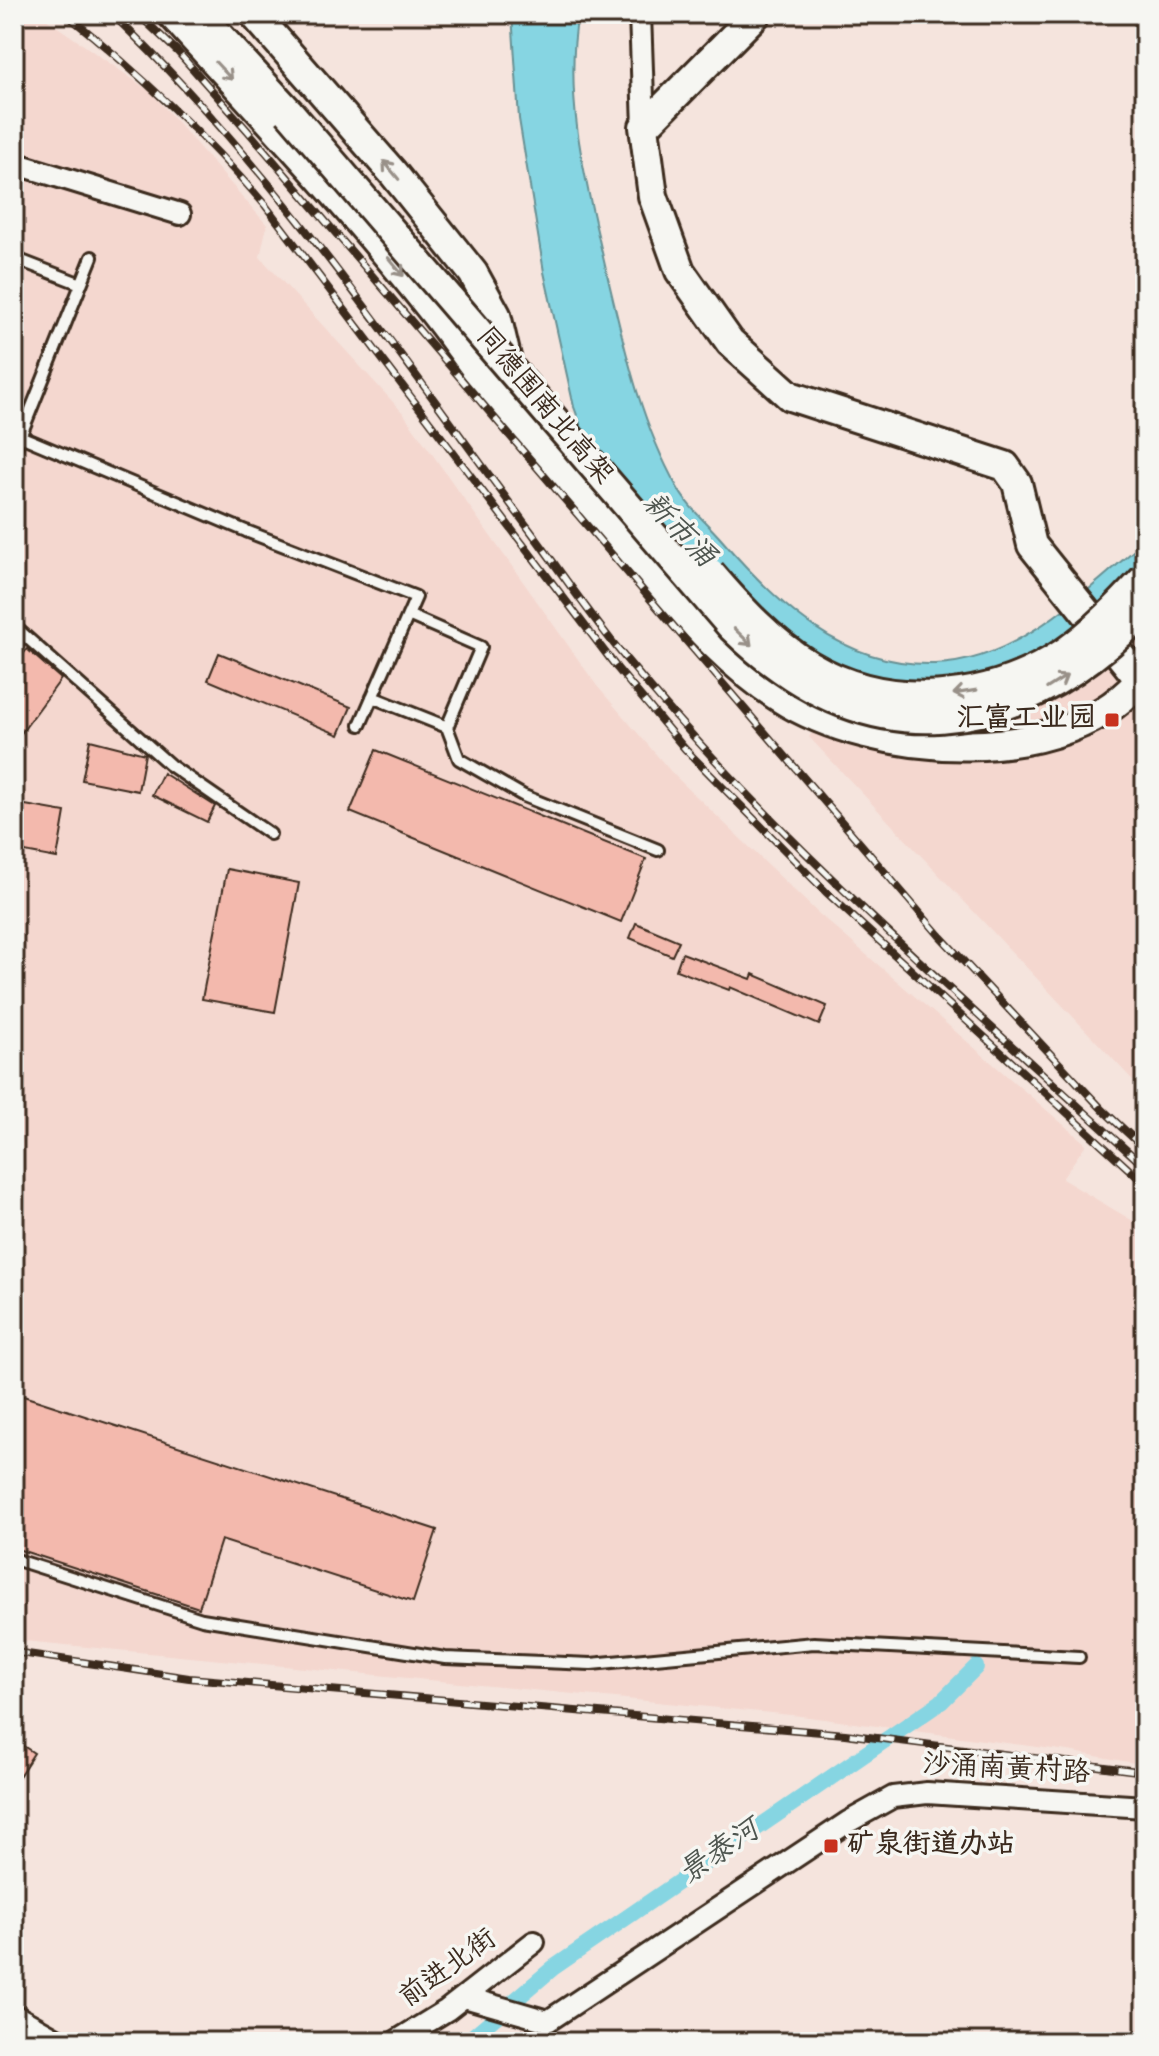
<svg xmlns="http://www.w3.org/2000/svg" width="1159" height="2056" viewBox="0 0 1159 2056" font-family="'Gochi Hand','LXGW WenKai TC',sans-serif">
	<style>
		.built { fill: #f4d7cf }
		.water { fill: #86d5e2; stroke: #689194; stroke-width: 2 }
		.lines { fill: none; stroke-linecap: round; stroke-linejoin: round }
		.canal { stroke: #86d5e2; stroke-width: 16 }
		.building { fill: #f3b9ad; stroke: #3b2a1e; stroke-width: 2 }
		.lane-casing { stroke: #3b2a1e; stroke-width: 16 }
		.street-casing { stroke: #3b2a1e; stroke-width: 26 }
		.secondary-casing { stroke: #3b2a1e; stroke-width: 34 }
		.lane { stroke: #f6f6f2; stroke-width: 10 }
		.street { stroke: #f6f6f2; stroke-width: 20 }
		.secondary { stroke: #f6f6f2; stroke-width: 28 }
		.rail-casing { stroke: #3b2a1e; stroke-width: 8 }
		.rail { stroke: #f6f6f2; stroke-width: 5; stroke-dasharray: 15; stroke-linecap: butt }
		.secondary-bridge-casing { stroke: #3b2a1e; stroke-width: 34; stroke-linecap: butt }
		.secondary-bridge { stroke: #f6f6f2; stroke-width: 28 }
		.oneway { stroke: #989088 }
		.poi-dot { fill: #c8321e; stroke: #f6f6f2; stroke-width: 3 }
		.labels { text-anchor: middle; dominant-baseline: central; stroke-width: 7; stroke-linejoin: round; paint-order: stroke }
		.street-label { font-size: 28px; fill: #3b2a1e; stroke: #f6f6f2 }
		.poi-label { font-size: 28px; font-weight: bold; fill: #3b2a1e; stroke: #f6f6f2; text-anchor: end }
		.water-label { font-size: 30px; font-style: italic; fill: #4e554f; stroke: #f6f6f2 }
	</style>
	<rect width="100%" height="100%" fill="#f5e4dd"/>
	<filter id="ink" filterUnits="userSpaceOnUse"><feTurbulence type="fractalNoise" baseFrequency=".0125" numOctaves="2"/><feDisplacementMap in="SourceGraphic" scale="16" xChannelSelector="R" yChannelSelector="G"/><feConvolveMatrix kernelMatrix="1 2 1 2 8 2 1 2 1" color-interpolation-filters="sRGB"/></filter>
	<g filter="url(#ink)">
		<path class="built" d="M14 14H39L151 92 267 225 260 257 403 413 597 686 673 774 818 913 1086 1144 1062 1179 1145 1228V1765L1068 1751 801 1716 14 1640Z
			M1145 630V1093L809 737 832 708 1077 683Z"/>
		<path class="water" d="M512 14H578C563 101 587 186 606 270 624 345 639 419 677 487 687 506 706 522 720 538 777 604 842 667 935 664 1018 662 1086 590 1145 541V630L1077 683 1040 703 878 719 604 489 574 407 544 272 519 119Z"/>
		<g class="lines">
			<path class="canal" d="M466 2042 553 1968 941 1702 976 1667"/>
		</g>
		<path class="building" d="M27 649 61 679 14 743V667Z
			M219 653 351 707 339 735 208 680Z
			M90 740 145 754 138 791 82 780Z
			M376 750 646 859 621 922 350 812Z
			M163 773 215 806 207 822 152 795Z
			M14 803 65 812 57 858 14 850Z
			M227 869 299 883 275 1012 202 999Z
			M636 923 679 941 672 956 630 938Z
			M682 953 751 979 753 974 827 1006 819 1025 730 987 729 990 676 970Z
			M14 1393 437 1530 413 1602 221 1540 199 1608 14 1548Z
			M14 1740 34 1753 14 1784Z"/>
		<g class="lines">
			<defs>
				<path id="lane" d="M14 258 81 284
					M20 436 246 531 416 597 360 725
					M14 452 92 257
					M14 626 170 765 270 834
					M372 697 447 727 481 647 408 615
					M447 727 459 759 524 796 658 850
					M14 1559 202 1619 445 1658 591 1664 814 1643 1079 1657"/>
				<path id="street" d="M640 14 644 127
					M14 163 180 214
					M464 1997 548 2021 848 1822 893 1797 927 1793 1145 1807
					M14 2015 62 2042
					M395 2042 447 2010 534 1942"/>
				<path id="secondary" d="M172 14C259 110 348 204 429 306 455 338 478 373 504 406 547 461 596 512 642 565 684 612 725 662 779 697 873 758 1070 773 1145 674
					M199 14 289 112
					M254 14 393 173 473 273 496 315 510 374
					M756 14 644 127 653 196 680 271 730 342 790 396 1005 466 1017 483 1032 545 1145 686"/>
			</defs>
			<use href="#lane" class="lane-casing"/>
			<use href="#street" class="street-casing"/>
			<use href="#secondary" class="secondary-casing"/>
			<use href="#lane" class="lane"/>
			<use href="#street" class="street"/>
			<use href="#secondary" class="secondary"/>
			<defs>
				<path id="rail" d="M66 14C140 74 203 133 265 205L617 668 685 749 826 892 1145 1184
					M112 14C273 167 397 352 529 529 561 572 592 618 627 660 778 843 970 1006 1145 1167
					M138 14 178 52 247 130 939 935 1103 1110 1145 1149
					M14 1652 189 1678 845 1734 1145 1772"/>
			</defs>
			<use href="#rail" class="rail-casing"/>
			<use href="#rail" class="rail"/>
			<defs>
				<path id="secondary-bridge" d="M289 112 732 627C869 761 1016 741 1145 610
					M710 573C739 607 770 641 809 665 887 712 989 703 1064 653 1094 632 1120 605 1145 578"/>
			</defs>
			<use href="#secondary-bridge" class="secondary-bridge-casing"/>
			<use href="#secondary-bridge" class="secondary-bridge"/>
		</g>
		<defs><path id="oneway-shaft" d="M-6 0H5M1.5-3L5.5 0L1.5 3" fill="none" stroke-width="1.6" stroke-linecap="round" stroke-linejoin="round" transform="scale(2)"/></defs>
		<g class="oneway">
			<use href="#oneway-shaft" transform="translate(224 71) rotate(47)"/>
			<use href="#oneway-shaft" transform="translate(391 170) rotate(-130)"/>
			<use href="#oneway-shaft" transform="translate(396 267) rotate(50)"/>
			<use href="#oneway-shaft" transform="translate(743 637) rotate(44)"/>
			<use href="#oneway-shaft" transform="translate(1057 682) rotate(-32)"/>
			<use href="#oneway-shaft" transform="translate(965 692) rotate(171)"/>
		</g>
	</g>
	<g class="poi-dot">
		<rect x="1104" y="712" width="16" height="16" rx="4"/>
		<rect x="823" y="1838" width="16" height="16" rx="4"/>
	</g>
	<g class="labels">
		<g class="street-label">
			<text transform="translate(543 407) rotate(50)">同德围南北高架</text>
			<text transform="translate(1006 1771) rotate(3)">沙涌南黄村路</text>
			<text transform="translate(449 1970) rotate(-36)">前进北街</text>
		</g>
		<g class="poi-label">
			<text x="1096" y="720">汇富工业园</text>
			<text x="847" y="1846" text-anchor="start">矿泉街道办站</text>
		</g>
		<g class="water-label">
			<text transform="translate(677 532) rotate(46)">新市涌</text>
			<text transform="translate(721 1854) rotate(-34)">景泰河</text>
		</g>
	</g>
	<rect width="1159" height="2056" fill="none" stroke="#f6f6f2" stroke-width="48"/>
	<rect x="24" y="24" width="1111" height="2008" fill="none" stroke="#3b2a1e" stroke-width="3" filter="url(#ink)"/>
</svg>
